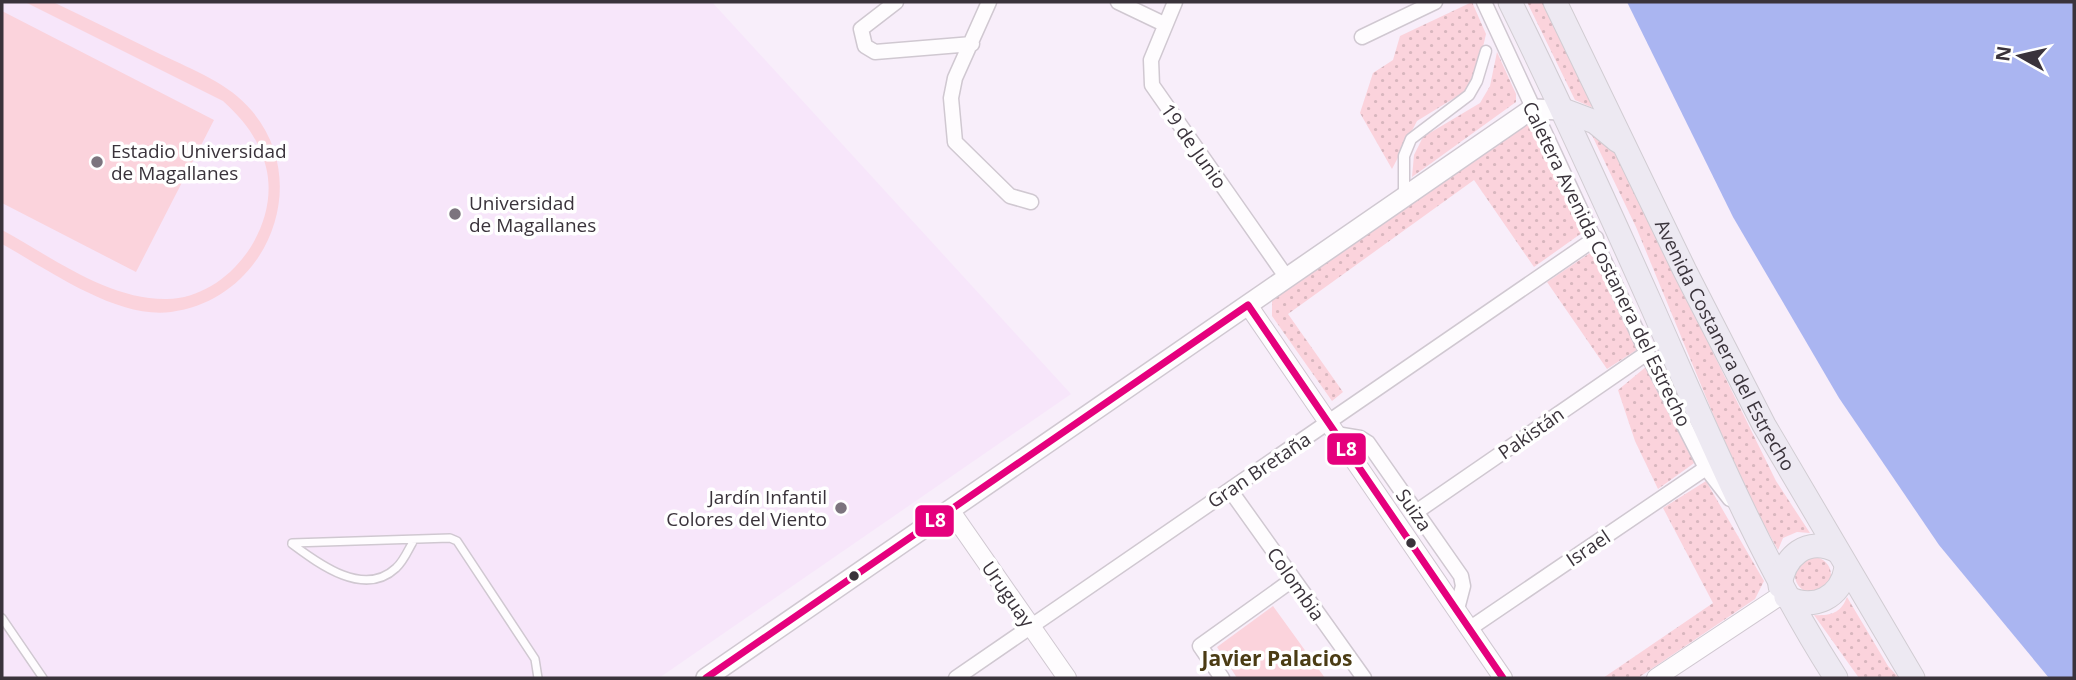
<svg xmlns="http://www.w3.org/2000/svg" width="2076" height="680" viewBox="0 0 2076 680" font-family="'Open Sans',sans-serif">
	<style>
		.built { fill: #f7e6fa }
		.grass { fill: url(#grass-dots) }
		.park { fill: #fbd3dc }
		.water { fill: #aab5f1 }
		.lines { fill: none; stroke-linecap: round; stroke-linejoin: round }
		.service-casing { stroke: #d0c8d1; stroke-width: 10 }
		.pedestrian-casing { stroke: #d0c8d1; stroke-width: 13 }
		.minor-casing { stroke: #d0c8d1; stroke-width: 17 }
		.tertiary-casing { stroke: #d0c8d1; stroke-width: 20 }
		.secondary-casing { stroke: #d0c8d1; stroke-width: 22 }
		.primary-casing { stroke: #d1ccd2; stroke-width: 25 }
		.service { stroke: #fefcfe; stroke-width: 7 }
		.pedestrian { stroke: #fefcfe; stroke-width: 10 }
		.minor { stroke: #fefcfe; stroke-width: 14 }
		.tertiary { stroke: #fefcfe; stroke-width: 18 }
		.secondary { stroke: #fefcfe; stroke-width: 19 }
		.primary { stroke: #ede9f2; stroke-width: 23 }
		.bus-1-casing { stroke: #fff; stroke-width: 12 }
		.bus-1 { stroke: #e5007d; stroke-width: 7 }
		.poi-dot { fill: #7c747e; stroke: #fff; stroke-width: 2.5 }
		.bus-dot { fill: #3a333b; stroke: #fff; stroke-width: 2.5 }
		.labels { text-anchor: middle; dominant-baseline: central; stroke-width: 7; stroke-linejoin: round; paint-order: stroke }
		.street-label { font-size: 19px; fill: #3a333b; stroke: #fff }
		.poi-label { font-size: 19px; fill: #3a333b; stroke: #fff; text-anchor: start }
		.neighbourhood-label { font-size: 21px; font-weight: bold; fill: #4b3c14; stroke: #fff }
		.line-badge { stroke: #fff; stroke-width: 2.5 }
		.badge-label { font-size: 19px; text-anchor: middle; font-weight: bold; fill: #fff }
	</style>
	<defs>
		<pattern id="grass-dots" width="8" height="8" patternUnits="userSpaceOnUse" patternTransform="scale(1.75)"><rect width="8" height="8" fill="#fbd3dc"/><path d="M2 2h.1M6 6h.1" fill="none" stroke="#d8b6be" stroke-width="1.8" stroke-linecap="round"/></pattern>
	</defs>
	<rect width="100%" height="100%" fill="#f8eefa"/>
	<path class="built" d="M2 2H712L1071 394 659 678H2Z"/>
	<path class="grass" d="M1472 2 1486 34 1478 69 1469 89 1417 121 1392 169 1360 113 1373 73 1393 60 1400 36Z
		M1527 2H1547L1596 104 1591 107 1575 100Z
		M1497 52 1516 94V102L1412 177 1414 155 1423 137 1480 103 1490 86Z
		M1527 122 1532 124 1586 230 1534 267 1474 180 1288 314 1343 392 1332 401 1272 316V300Z
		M1589 129 1609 141 1776 481 1810 533 1797 532 1783 538 1778 550 1743 487 1636 227Z
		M1593 251 1638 349 1607 369 1547 282Z
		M1647 366 1697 461 1658 489 1635 441 1618 390Z
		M1706 481 1764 581 1755 599 1638 678H1603L1713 603 1663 508Z
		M1795 575a18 18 0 1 1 36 0a18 18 0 1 1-36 0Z
		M1847 597 1888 666 1899 678H1859L1814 615C1831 616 1841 613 1847 597Z"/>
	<path class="park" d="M25 2H53C90 20 126 37 162 55 193 70 229 83 252 111 314 184 266 300 171 312 116 319 49 270 2 244V230C52 257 108 300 167 299 229 298 281 226 266 167 259 139 244 120 223 101Z
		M2 11 214 120 136 272 2 203Z
		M1273 606 1325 678H1237L1217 647Z"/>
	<path class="water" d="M1627 2H2074V678H2049L1939 545 1839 398 1733 217Z"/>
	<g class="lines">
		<defs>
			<path id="service" d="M292 543 450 538 457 541 535 659 538 678
				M292 544C319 564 364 598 396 568 404 561 409 548 414 540
				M2 618 43 678"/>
			<path id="pedestrian" d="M1404 196V156L1411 139 1469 95 1477 81 1486 51"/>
			<path id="minor" d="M896 2 861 29 865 46 875 52 972 44
				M989 2 955 78 951 98 955 142 1010 196 1031 202
				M1118 2 1164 24
				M1175 2 1151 60 1152 85 1287 278
				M1484 2 1647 353 1706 468 1730 499
				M1362 37 1435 2
				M1336 434 1360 438 1368 443 1461 576 1463 586 1457 609
				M1230 490 1364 678
				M1416 512 1647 353
				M1469 629 1706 468
				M956 678 1596 238
				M1222 678 1200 646 1292 580"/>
			<path id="tertiary" d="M1248 305 1503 678
				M950 510 1067 678
				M1656 678 1784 593"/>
			<path id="secondary" d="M706 678 1532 109 1563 110"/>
			<g id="primary">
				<path d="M1510 2C1560 103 1607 206 1653 309 1709 436 1761 561 1836 678"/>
				<path id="s1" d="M1555 2 1685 271 1764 425 1913 678"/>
				<path d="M1563 110 1595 122 1618 141"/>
				<path d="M1780 586C1784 556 1807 536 1837 551"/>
				<path d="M1786 597C1814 611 1841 598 1846 568"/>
			</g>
		</defs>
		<use href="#service" class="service-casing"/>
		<use href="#pedestrian" class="pedestrian-casing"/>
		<use href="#minor" class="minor-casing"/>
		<use href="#tertiary" class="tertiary-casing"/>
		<use href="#secondary" class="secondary-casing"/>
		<use href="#primary" class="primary-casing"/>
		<use href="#service" class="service"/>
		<use href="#pedestrian" class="pedestrian"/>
		<use href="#minor" class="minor"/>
		<use href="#tertiary" class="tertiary"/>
		<use href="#secondary" class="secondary"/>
		<use href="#primary" class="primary"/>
		<defs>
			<path id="bus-1" d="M706 678 1248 305 1503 678"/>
		</defs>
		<use href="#bus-1" class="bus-1-casing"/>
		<use href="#bus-1" class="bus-1"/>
	</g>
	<g class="poi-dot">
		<circle cx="97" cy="162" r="7"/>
		<circle cx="455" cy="214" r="7"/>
		<circle cx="841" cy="508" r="7"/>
	</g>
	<g class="bus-dot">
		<circle cx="1411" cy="543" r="6"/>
		<circle cx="854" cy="576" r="6"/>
	</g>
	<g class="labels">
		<g class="street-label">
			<text transform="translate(1194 146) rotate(55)">19 de Junio</text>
			<text transform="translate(1607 264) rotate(64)">Caletera Avenida Costanera del Estrecho</text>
			<text stroke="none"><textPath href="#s1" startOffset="383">Avenida Costanera del Estrecho</textPath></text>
			<text transform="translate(1531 433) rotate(-35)">Pakistán</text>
			<text transform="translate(1259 470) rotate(-34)">Gran Bretaña</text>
			<text transform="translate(1414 510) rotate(55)">Suiza</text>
			<text transform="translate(1588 548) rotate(-34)">Israel</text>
			<text transform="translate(1296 584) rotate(55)">Colombia</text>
			<text transform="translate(1008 594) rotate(55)">Uruguay</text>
		</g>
		<g class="poi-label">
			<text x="111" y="151">Estadio Universidad<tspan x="111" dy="22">de Magallanes</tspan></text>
			<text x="469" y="203">Universidad<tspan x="469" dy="22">de Magallanes</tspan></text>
			<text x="827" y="497" text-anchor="end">Jardín Infantil<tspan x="827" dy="22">Colores del Viento</tspan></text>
		</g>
		<g class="neighbourhood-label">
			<text x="1277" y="658">Javier Palacios</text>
		</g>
	</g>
	<g class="line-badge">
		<rect x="1326" y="432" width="41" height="34" rx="7" fill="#e5007d"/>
		<rect x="914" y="504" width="41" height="34" rx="7" fill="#e5007d"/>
	</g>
	<g class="badge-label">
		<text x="1346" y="456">L8</text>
		<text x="935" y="527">L8</text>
	</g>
	<rect width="2076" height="680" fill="none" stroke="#3a333b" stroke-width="7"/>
	<g transform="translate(2020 56) rotate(278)" stroke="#ffffff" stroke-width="5" paint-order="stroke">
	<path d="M0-5L12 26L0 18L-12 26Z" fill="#3a333b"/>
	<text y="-10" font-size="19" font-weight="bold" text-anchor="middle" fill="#3a333b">N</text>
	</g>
</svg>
